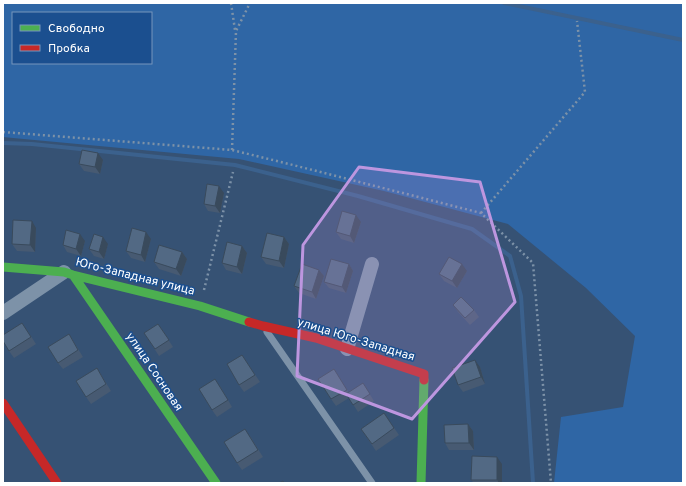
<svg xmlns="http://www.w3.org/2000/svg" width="686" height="486" viewBox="0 0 686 486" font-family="Overpass,sans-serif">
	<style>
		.green { fill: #2f66a5; fill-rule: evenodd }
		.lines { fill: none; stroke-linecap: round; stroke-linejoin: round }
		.stream { stroke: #3b618d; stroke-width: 4 }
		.path { stroke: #7d92a8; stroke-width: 2.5; stroke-dasharray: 2 3; stroke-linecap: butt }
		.lane { stroke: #7d92a8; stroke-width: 7 }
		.street { stroke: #7d92a8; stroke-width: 14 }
		.fast { stroke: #4caf50; stroke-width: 9 }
		.jam { stroke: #c62828; stroke-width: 9 }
		.wall { fill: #475a72 }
		.shaded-wall { fill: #394a5c }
		.building { fill: #526984; stroke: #394a5c }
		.marked { fill: #bd96df; fill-opacity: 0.2; stroke: #bd96df; stroke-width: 3; stroke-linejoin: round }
		.labels { text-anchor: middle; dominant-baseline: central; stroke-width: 3; stroke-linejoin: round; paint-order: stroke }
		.street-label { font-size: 12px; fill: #fff; stroke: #1b4f8f }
	</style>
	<rect width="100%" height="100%" fill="#365274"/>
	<path class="green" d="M3 3H683V483H554L561 417 623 407 635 336 586 288 508 224 384 191 239 159 13 138 3 137ZM13 13H151V63H13Z"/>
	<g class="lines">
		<path class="stream" d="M504 3 683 40
			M3 143 32 144 235 165 358 196 472 229 510 256 521 296 533 483"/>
		<path class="path" d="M231 3 235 30
			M3 132 232 150 289 164 481 213 533 263 551 483
			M232 150 236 31 250 3
			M481 213 585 92 577 21
			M204 290 233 172"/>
		<path class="lane" d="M267 332 372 483"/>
		<path class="street" d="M3 313 64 272
			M347 349 372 264"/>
		<path class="fast" d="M3 267 64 272 73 275 200 306 249 322
			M73 275 216 483
			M421 483 424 380"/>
		<path class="jam" d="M249 322 263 326 316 338 424 374V380
			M3 403 57 483"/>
	</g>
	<path class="wall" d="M103 160 100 174 84 171 79 164Z
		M224 193 220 213 208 211 204 204Z
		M361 222 354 243 341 239 336 232Z
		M36 228 35 252 17 251 12 244Z
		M284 237 289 244 284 268 266 264 261 257Z
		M151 239 145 262 131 258 126 251Z
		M85 241 81 256 67 252 63 245Z
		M108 244 104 259 94 256 89 249Z
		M242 246 247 253 242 274 226 270 222 263Z
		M182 252 187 259 181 276 159 269 154 262Z
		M349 264 353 271 346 293 329 288 324 282Z
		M319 270 324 276 316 299 299 293 294 286Z
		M467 271 457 288 444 281 439 274Z
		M453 305 474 310 479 317 470 325 458 312Z
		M27 330 36 344 14 358 9 351Z
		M163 331 173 347 159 356 144 333Z
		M69 334 83 357 63 369 58 363Z
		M242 355 260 382 244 392 239 385Z
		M480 367 485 384 463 392 458 385Z
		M97 368 111 391 91 404 86 397Z
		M334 369 349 393 363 383 374 401 358 412 349 398 336 406 331 399Z
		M220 386 232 407 217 417 212 410Z
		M384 413 399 435 376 451 361 429Z
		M468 424 473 431 474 450H449L445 443Z
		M250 436 263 457 242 470 237 463Z
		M502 464V483H474L471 480Z"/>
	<path class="shaded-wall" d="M98 153 103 160 100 174 95 167Z
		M219 186 224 193 220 213 215 206Z
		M356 215 361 222 354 243 350 236Z
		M32 221 36 228 35 252 30 245Z
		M146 232 151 239 145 262 141 255Z
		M80 234 85 241 81 256 76 249Z
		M103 237 108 244 104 259 99 252Z
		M284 237 289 244 284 268 279 261Z
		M242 246 247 253 242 274 237 267Z
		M182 252 187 259 181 276 176 269Z
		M349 264 353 271 346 293 342 287Z
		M462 264 467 271 457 288 452 281Z
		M319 270 324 276 316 299 312 292Z
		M475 360 480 367 485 384 481 377Z
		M468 424 473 431 474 450 469 443Z
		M497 457 502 464V483H499L497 480Z"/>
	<path class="building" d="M82 150 98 153 95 167 79 164Z
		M207 184 219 186 215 206 204 204Z
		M342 211 356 215 350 236 336 232Z
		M13 220 32 221 30 245 12 244Z
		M132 228 146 232 141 255 126 251Z
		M66 230 80 234 76 249 63 245Z
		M267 233 284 237 279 261 261 257Z
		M94 234 103 237 99 252 89 249Z
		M227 242 242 246 237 267 222 263Z
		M159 245 182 252 176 269 154 262Z
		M449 257 462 264 452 281 439 274Z
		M331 259 349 264 342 287 324 282Z
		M302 264 319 270 312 292 294 286Z
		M461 297 474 310 465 318 453 305Z
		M22 323 31 337 9 351 3 341V335Z
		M158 324 169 340 155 349 144 333Z
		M69 334 78 350 58 363 48 347Z
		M242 355 255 375 239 385 227 364Z
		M475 360 481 377 458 385 452 368Z
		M97 368 106 384 86 397 76 381Z
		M334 369 347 390 331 399 318 379Z
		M215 379 228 400 212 410 199 389Z
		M363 383 370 394 353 405 346 394Z
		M384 413 394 428 372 444 361 429Z
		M468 424 469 443H445L444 425Z
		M245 429 258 450 237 463 224 442Z
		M472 456 497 457V480H471Z
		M283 481 284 483H279Z"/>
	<path class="marked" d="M359 167 480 182 515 302 412 419 297 376 303 245Z"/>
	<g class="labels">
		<g class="street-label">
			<text transform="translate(135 277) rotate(14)">Юго-Западная улица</text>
			<text transform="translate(356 340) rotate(17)">улица Юго-Западная</text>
			<text transform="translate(154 372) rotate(56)">улица Сосновая</text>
		</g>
	</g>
	<rect width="686" height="486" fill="none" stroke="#ffffff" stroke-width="8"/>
	<rect x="12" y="12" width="140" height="52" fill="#1b4f8f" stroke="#7695bc"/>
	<rect x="20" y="25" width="20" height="6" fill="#4caf50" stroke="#7695bc"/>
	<text x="48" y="32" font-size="12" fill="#ffffff">Свободно</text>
	<rect x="20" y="45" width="20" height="6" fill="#c62828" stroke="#7695bc"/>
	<text x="48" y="52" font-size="12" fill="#ffffff">Пробка</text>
</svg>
